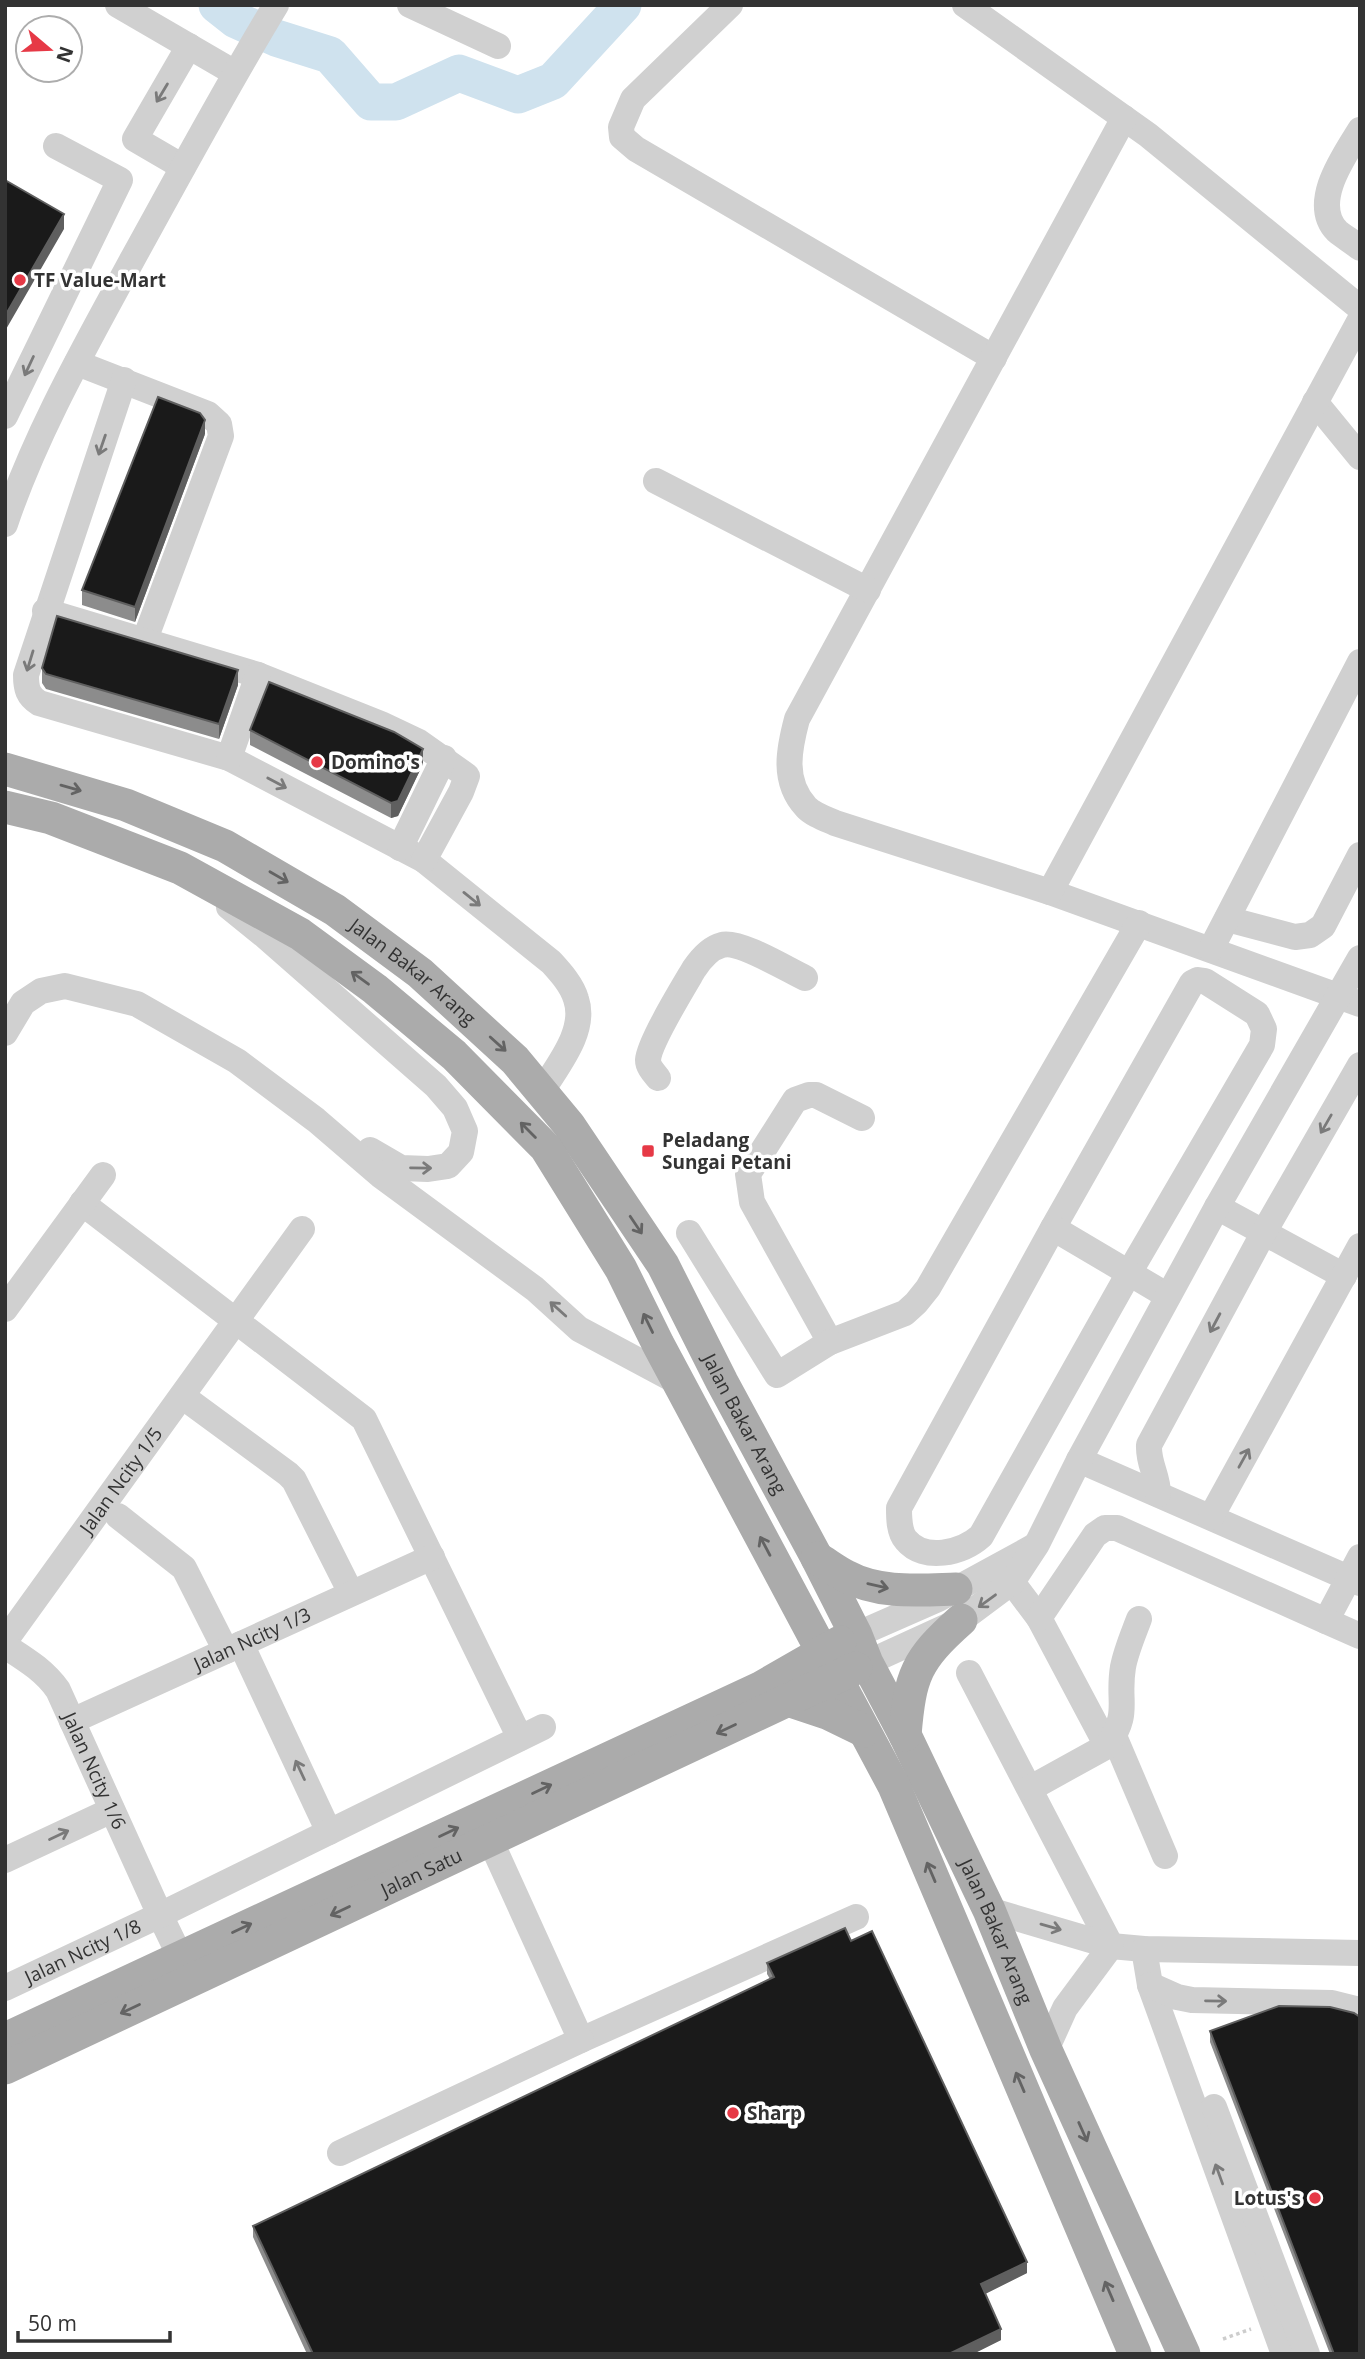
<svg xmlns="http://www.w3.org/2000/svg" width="1365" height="2359" viewBox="0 0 1365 2359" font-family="'Open Sans',sans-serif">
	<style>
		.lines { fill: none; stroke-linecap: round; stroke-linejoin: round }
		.river { stroke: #cfe2ee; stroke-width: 37 }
		.path { stroke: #cdcdcd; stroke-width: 3.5; stroke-dasharray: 3.5 3.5; stroke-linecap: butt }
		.minor { stroke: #d0d0d0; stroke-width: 26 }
		.major { stroke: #ababab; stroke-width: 33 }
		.wall { fill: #8c8c8c }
		.shaded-wall { fill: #5f5f5f }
		.building { fill: #1a1a1a; stroke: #5f5f5f; stroke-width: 2 }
		.oneway { stroke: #7a7a7a }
		.oneway2 { stroke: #636363 }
		.poi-dot { fill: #e63946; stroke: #fff; stroke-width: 2.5 }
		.labels { text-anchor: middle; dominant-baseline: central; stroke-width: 7; stroke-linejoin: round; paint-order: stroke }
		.poi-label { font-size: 19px; font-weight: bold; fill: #333; stroke: #fff; text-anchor: start }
		.street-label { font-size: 19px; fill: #333; stroke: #fff }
	</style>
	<rect width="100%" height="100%" fill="#fff"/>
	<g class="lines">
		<path class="river" d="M217 5 236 20 276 38 330 55 371 102H396L459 73 518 95 553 81 623 5"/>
		<path class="path" d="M1223 2339 1251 2329"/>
		<g class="minor">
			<path d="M118 5 235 73"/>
			<path d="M410 5 498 46"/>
			<path d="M730 5 633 99 621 127 622 137 636 149 994 358"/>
			<path d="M965 5 1148 135 1360 308"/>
			<path d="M1124 118 797 719C789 749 782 781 806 807 812 814 826 819 835 823L1050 892 1360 1004"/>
			<path d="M1360 130C1344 156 1310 203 1337 231 1344 237 1353 242 1360 248"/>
			<path d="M183 167 135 139 189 46"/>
			<path d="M77 363 208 414 219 424 221 436 144 642"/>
			<path d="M124 380 26 675C26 689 28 696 39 703L229 758 424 860 551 962C561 973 572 985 576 999 587 1031 557 1066 542 1091"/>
			<path d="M1315 402 1360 457"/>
			<path d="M5 416 120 180 56 146"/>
			<path d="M656 481 868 590"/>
			<path d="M5 524C36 432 86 345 132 260 179 175 225 89 276 5"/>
			<path d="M45 611 258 675 381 724 419 742 467 776 461 792 424 860"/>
			<path d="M229 758 258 675"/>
			<path d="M400 848 444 758"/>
			<path d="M1050 892 1360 320"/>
			<path d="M229 907 265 936 436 1086 455 1108 465 1131 461 1152 448 1166 428 1169 401 1168 370 1150"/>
			<path d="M1227 919 1295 937 1310 935 1323 926 1360 855"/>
			<path d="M1211 949 1360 662"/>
			<path d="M1198 980 1205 981 1257 1014 1264 1029 1262 1045 1129 1273 981 1536C962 1553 924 1562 906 1540 899 1532 899 1518 899 1508L1053 1228 1192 983Z"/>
			<path d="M5 1033 23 1003 41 991 65 986 137 1004 237 1061 316 1120 380 1175 535 1289 579 1329 678 1382"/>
			<path d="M658 1078C654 1073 648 1067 648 1060 649 1043 684 986 694 969 700 960 710 948 722 945 739 940 788 970 805 978"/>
			<path d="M862 1118 816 1095H809L795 1100 748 1174 752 1202 830 1342 905 1313 916 1303 928 1288 1139 923"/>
			<path d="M82 1203 364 1419 520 1738"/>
			<path d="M1217 1207 1344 1276"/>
			<path d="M1053 1228 1168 1296"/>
			<path d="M689 1233 777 1375 830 1342"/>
			<path d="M5 1309 103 1175"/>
			<path d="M182 1396 288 1474 294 1480 351 1593"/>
			<path d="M1079 1460 1360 1583"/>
			<path d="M1158 1494C1158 1475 1148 1464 1149 1445L1264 1232 1360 1065"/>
			<path d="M118 1516 184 1568 226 1651"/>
			<path d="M1211 1517 1360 1246"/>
			<path d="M1012 1582 1039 1618 1107 1746"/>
			<path d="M1039 1618 1095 1535 1105 1528H1117L1326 1621 1360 1557"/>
			<path d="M1326 1621 1360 1636"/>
			<path d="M856 1635 938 1599 1033 1547"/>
			<path id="s1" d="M5 1641 302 1229"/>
			<path d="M241 1644 329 1832"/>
			<path id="s2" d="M5 1646C25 1659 44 1670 58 1690L160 1915 189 1975"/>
			<path d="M867 1663 961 1620 1012 1582 1037 1544 1079 1460 1217 1207 1360 958"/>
			<path d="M969 1673 1111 1946"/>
			<path id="s3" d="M72 1721 432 1557"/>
			<path d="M1114 1736 1165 1856"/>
			<path d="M1031 1788 1107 1746C1131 1712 1117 1703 1123 1667 1126 1651 1133 1635 1139 1619"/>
			<path d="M482 1822 581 2040 856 1917"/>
			<path d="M5 1860 112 1810"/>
			<path d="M989 1910 1111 1946 1144 1949 1360 1953"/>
			<path d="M1144 1949 1150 1985 1284 2354"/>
			<path d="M1150 1985 1177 1997 1192 2000 1332 2003 1360 2010"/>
			<path id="s4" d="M5 1988 160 1915 543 1727"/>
			<path d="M1046 2050 1065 2008 1111 1946"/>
			<path d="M1214 2107 1307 2354"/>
			<path d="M340 2153 581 2040"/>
		</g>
		<g class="major">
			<path id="s5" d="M5 769 126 805 225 846 335 910 420 973 515 1060 569 1125 663 1265 722 1382 817 1558 856 1635 867 1663 905 1735 989 1910 1046 2050 1184 2354"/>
			<path d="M5 807 51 818 180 868 300 934 375 989 454 1055 546 1148 621 1269 658 1344 894 1786 1135 2354"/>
			<path d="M817 1558C827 1564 836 1571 846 1576 879 1594 919 1590 956 1589"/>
			<path d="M788 1700 827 1713 864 1731"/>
			<path d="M905 1735C910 1675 916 1660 961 1620"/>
			<path d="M5 2039 760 1688 840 1642"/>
			<path id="s6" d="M5 2068 856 1668"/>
		</g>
	</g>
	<path class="wall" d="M205 434 135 622 82 605V590Z
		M42 668 238 685 219 739 46 689 42 683Z
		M250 730 423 764 398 816 391 818 250 745Z
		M851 1941 1027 2273 985 2294 1001 2340 973 2354H307L253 2237V2226L770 1979 767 1974V1963Z
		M1210 2031 1360 2354H1330L1210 2042Z"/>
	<path class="shaded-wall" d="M64 214V229L5 331V316Z
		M205 420V434L135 622V607Z
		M238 670V685L219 739V724Z
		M423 749V764L398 816 391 818V803Z
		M1027 2262V2273L981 2296V2284Z
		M1001 2329V2340L973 2354H949Z"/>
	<path class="building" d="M5 180 64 214 5 316Z
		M158 397 200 413 205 420 135 607 82 590Z
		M57 616 238 670 219 724 46 674 42 668Z
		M269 682 394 732 423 749 398 801 391 803 250 730Z
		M845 1928 851 1941 872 1931 1027 2262 981 2284 1001 2329 949 2354H313L253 2226 774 1977 767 1963Z
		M1279 2006 1330 2007 1354 2013 1360 2017V2354H1334L1210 2031Z"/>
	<defs><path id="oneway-shaft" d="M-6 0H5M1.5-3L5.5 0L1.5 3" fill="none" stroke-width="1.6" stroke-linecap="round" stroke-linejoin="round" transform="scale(1.75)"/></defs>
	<g class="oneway">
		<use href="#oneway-shaft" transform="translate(162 93) rotate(121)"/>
		<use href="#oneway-shaft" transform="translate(29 366) rotate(115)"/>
		<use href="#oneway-shaft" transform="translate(102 445) rotate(109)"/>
		<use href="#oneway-shaft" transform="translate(30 661) rotate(107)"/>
		<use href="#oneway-shaft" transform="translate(277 783) rotate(28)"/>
		<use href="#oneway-shaft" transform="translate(472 899) rotate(39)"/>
		<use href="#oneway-shaft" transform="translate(1326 1124) rotate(120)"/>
		<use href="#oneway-shaft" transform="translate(421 1168) rotate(1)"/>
		<use href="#oneway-shaft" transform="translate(558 1309) rotate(-138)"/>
		<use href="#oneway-shaft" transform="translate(1215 1323) rotate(118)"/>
		<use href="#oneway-shaft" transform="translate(1244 1458) rotate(-61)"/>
		<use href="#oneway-shaft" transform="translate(987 1601) rotate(144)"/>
		<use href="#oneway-shaft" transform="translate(300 1770) rotate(-115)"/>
		<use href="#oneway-shaft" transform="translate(59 1835) rotate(-25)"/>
		<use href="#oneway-shaft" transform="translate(1051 1927) rotate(16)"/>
		<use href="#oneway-shaft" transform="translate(1216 2001) rotate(1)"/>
		<use href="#oneway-shaft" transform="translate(1219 2174) rotate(-110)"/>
	</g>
	<g class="oneway2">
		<use href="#oneway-shaft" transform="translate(71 788) rotate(16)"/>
		<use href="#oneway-shaft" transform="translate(279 877) rotate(30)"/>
		<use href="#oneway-shaft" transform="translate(360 978) rotate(-144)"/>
		<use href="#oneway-shaft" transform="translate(498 1044) rotate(42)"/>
		<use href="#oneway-shaft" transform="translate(528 1130) rotate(-135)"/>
		<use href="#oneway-shaft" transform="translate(636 1225) rotate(56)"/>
		<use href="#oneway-shaft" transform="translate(648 1323) rotate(-116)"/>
		<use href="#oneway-shaft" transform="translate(765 1546) rotate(-118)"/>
		<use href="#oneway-shaft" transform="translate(878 1586) rotate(13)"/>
		<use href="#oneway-shaft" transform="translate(726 1729) rotate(155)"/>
		<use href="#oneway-shaft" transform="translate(542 1789) rotate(-25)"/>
		<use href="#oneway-shaft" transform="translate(449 1832) rotate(-25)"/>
		<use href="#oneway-shaft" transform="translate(931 1872) rotate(-113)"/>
		<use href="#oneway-shaft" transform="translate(340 1911) rotate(155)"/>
		<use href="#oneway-shaft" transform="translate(242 1928) rotate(-25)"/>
		<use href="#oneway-shaft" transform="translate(130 2009) rotate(155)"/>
		<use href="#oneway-shaft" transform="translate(1020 2082) rotate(-113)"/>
		<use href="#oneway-shaft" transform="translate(1083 2132) rotate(66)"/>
		<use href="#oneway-shaft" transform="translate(1109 2291) rotate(-113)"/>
	</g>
	<g class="poi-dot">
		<circle cx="20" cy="280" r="7"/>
		<circle cx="317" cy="762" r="7"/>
		<rect x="641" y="1144" width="14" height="14" rx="3.5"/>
		<circle cx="733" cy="2113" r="7"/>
		<circle cx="1315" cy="2198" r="7"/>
	</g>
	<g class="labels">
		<g class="poi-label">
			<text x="34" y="280">TF Value-Mart</text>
			<text x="331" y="762">Domino's</text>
			<text x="662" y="1140">Peladang<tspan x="662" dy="22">Sungai Petani</tspan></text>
			<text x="747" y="2113">Sharp</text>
			<text x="1301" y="2198" text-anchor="end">Lotus's</text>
		</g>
		<g class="street-label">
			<text stroke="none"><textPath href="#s5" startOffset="460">Jalan Bakar Arang</textPath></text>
			<text stroke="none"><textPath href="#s5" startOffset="1027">Jalan Bakar Arang</textPath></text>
			<text stroke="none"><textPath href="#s1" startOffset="198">Jalan Ncity 1/5</textPath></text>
			<text stroke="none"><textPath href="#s3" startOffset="198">Jalan Ncity 1/3</textPath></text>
			<text stroke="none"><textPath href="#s2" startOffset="158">Jalan Ncity 1/6</textPath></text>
			<text stroke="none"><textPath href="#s6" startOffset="460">Jalan Satu</textPath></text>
			<text stroke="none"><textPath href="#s5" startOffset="1594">Jalan Bakar Arang</textPath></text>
			<text stroke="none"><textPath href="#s4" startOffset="86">Jalan Ncity 1/8</textPath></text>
		</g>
	</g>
	<rect width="1365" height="2359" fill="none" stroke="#333333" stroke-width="14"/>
	<g transform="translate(49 49) rotate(109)"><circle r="33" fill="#ffffff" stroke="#adadad" stroke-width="2"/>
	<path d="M0-5L12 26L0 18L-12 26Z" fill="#e63946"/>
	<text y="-10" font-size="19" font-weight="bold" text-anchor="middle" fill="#333333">N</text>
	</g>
	<path d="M18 2331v10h152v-10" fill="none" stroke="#333333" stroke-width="3.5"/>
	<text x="28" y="2331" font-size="21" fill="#333333" stroke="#ffffff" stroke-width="5" paint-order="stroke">50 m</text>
</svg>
